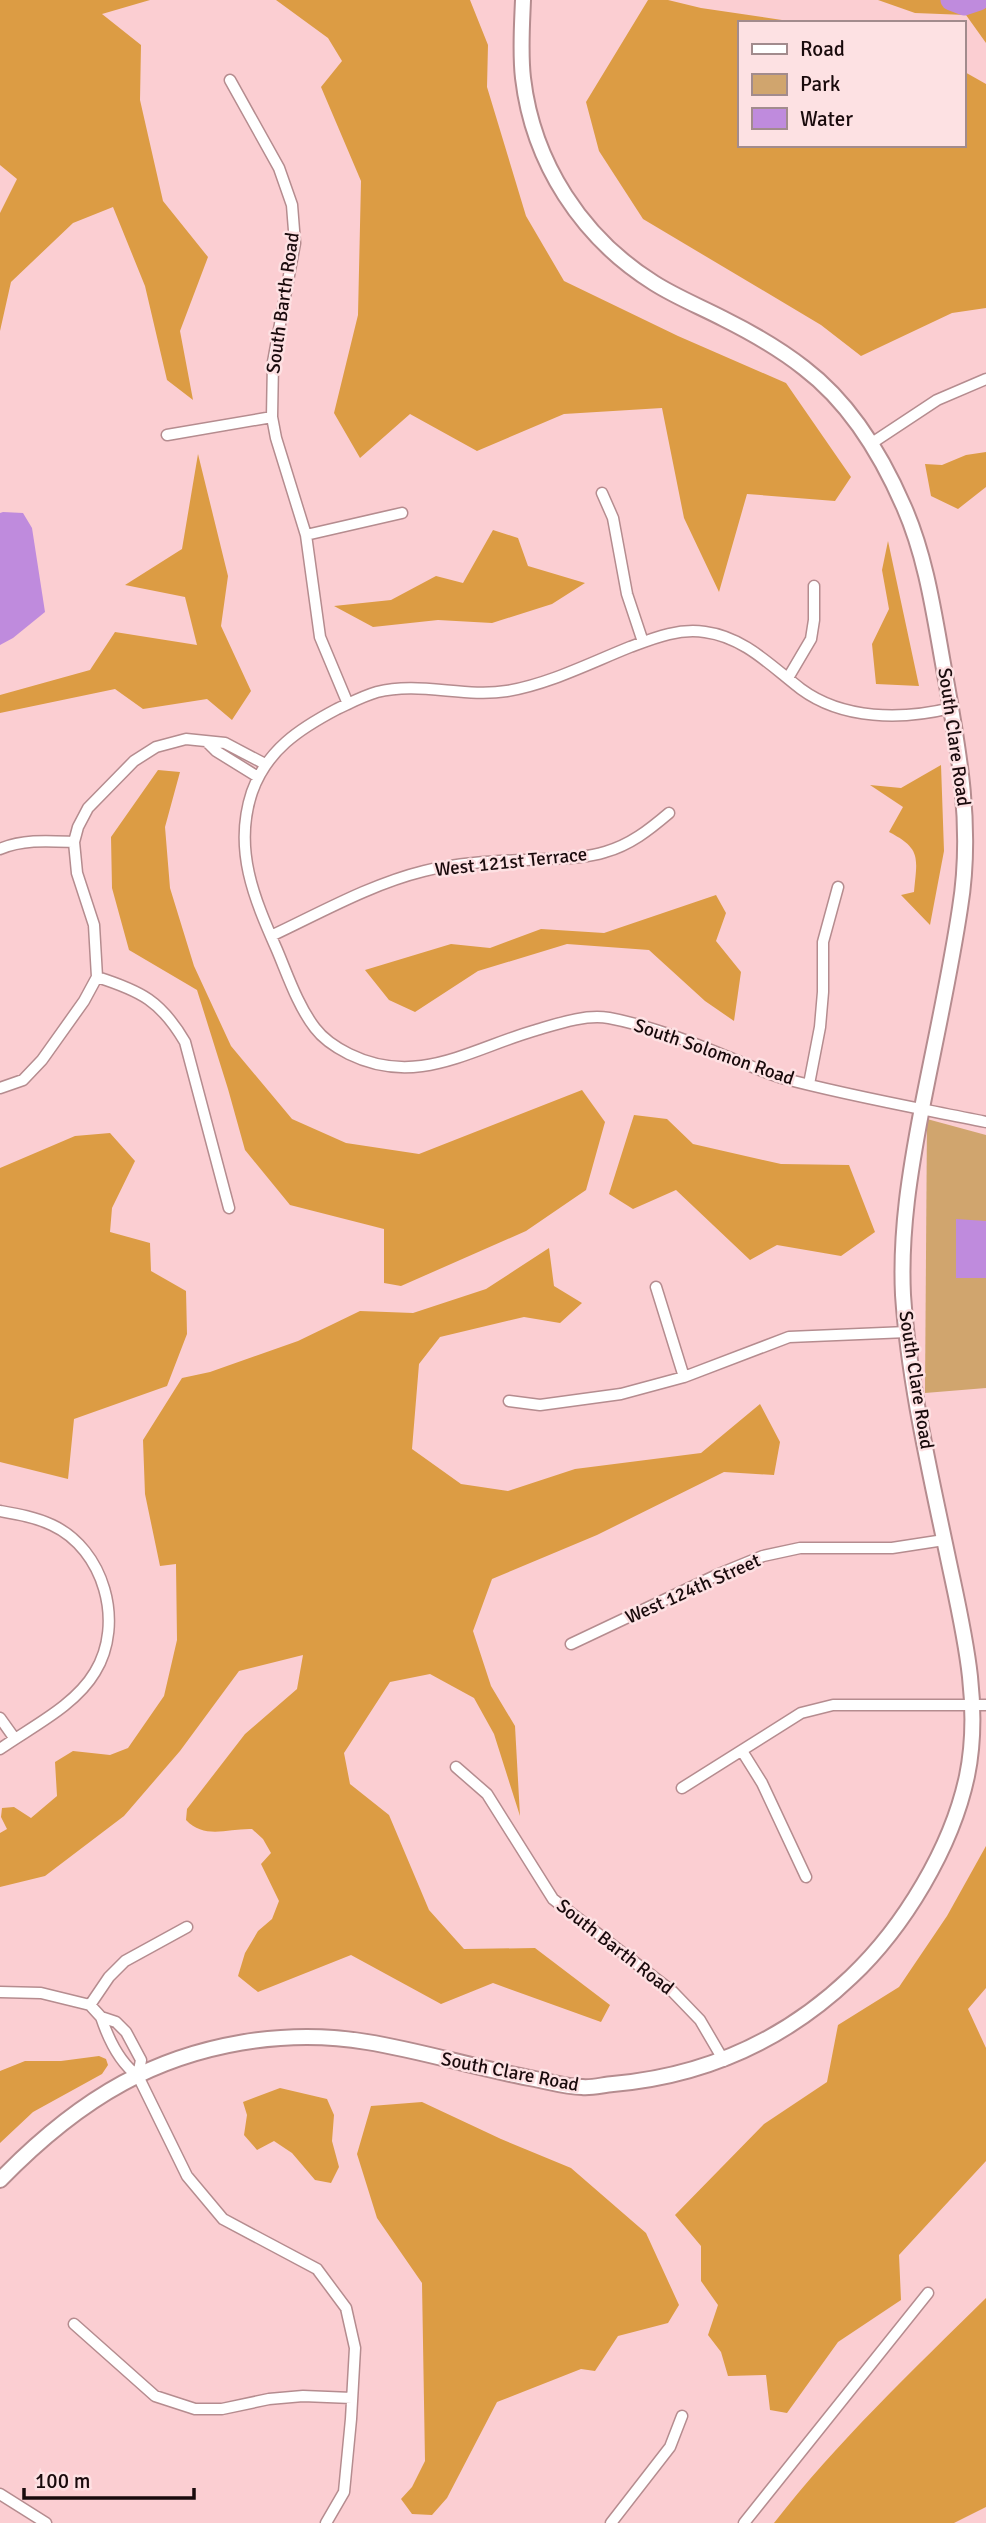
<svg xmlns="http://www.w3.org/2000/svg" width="986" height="2523" viewBox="0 0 986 2523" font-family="Signika,sans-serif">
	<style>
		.green { fill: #d0a56e }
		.forest { fill: #dc9c44 }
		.water { fill: #bf8bdd }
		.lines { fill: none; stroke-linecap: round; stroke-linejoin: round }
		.river { stroke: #bf8bdd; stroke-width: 21 }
		.street-casing { stroke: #b58c8f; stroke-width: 13 }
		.secondary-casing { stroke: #b58c8f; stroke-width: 18 }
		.street { stroke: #fff; stroke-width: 10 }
		.secondary { stroke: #fff; stroke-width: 14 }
		.labels { text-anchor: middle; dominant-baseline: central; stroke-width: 5; stroke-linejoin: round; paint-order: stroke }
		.street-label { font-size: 19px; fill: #190a0c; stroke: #fde1e3 }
	</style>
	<rect width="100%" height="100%" fill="#fbced2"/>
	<path class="green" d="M927 1119 986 1135V1388L925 1393Z"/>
	<path class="forest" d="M0 0H150L102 14 141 45 140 100 163 201 208 257 180 331 193 400 167 380 145 286 113 207 73 223 11 282 0 331V213L17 179 0 165Z
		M276 0H470L488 45 487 87 526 216 564 281 678 336 786 383 851 477 835 501 747 494 719 592 684 518 662 408 564 414 477 451 410 414 360 458 334 413 358 315 361 181 321 87 342 61 328 38Z
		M648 0H668L701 8 802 23H739V145H963V71L986 84V308L952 313 861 356 821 325 643 219 599 151 586 102Z
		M878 0H986V43L966 15 915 13Z
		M986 452V487L958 509 931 496 925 464 942 465 966 455Z
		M198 454 228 576 221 626 251 691 232 720 207 699 143 709 115 689 0 713V695L90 670 115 632 197 645 185 597 125 585 182 549Z
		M493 530 518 538 528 566 585 583 552 604 492 623 438 620 373 627 334 606 391 600 436 576 463 583Z
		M888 541 919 686 876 684 872 644 889 609 882 570Z
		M941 765 944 851 930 925 901 895 914 892C917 858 922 849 889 832L903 807 870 785 901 788Z
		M158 770 180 772 165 827 170 888 194 966 231 1046 292 1119 346 1143 419 1154 582 1090 605 1122 586 1190 526 1231 401 1286 384 1283V1229L290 1205 245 1150 228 1089 197 990 129 950 112 888 111 837Z
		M716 895 726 913 716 941 741 972 734 1021 705 1001 649 950 567 944 478 971 415 1012 389 1000 365 970 451 944 490 948 541 929 604 933Z
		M634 1115 667 1119 693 1144 781 1164 849 1165 875 1232 841 1256 777 1245 750 1260 676 1190 633 1209 609 1194Z
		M110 1133 135 1161 112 1208 110 1232 150 1243 151 1271 186 1291 187 1334 167 1386 74 1419 68 1479 0 1462V1168L75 1136Z
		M549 1248 554 1286 582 1303 560 1323 524 1317 440 1337 419 1364 412 1449 461 1484 508 1491 575 1469 701 1453 760 1404 780 1442 774 1475 724 1472 597 1535 492 1579 473 1631 491 1686 515 1726 520 1816 494 1734 474 1698 430 1674 390 1682 344 1753 350 1784 389 1815 429 1910 464 1949 535 1948 610 2005 601 2022 493 1983 441 2004 351 1955 258 1992 238 1976 245 1953 258 1931 272 1919 279 1901 261 1864 271 1853 263 1839 252 1829C229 1828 205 1840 186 1820L187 1809 245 1734 297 1689 303 1655 239 1671 180 1751 124 1816 45 1876 0 1887V1833L7 1829 1 1817 2 1808 14 1807 31 1818 57 1796 55 1762 73 1751 110 1755 128 1748 164 1696 177 1640 176 1564 160 1566 145 1494 143 1440 182 1378 210 1372 298 1341 360 1311 413 1313 486 1289Z
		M986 1846V1988L968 2009 986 2048V2161L899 2255 901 2300 838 2342 787 2413 770 2410 766 2375 728 2376 721 2352 708 2335 718 2305 701 2281V2246L675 2215 764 2124 827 2082 838 2025 899 1987 947 1916Z
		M99 2056 106 2059 108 2065 102 2074 33 2112 0 2143V2071L25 2061H61Z
		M280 2088 327 2099 334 2115 332 2141 339 2167 331 2183 315 2180 292 2153 274 2141 257 2150 244 2135 247 2115 243 2102Z
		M422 2102 501 2139 571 2168 646 2233 679 2305 668 2323 618 2336 595 2371 581 2369 497 2402 447 2498 432 2515 412 2514 401 2499 412 2487 425 2461 422 2283 377 2218 357 2154 371 2106Z
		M986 2298V2507L954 2523H774C837 2442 913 2370 986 2298Z"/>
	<path class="water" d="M3 512 23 513 32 528 45 612 13 638 0 645V513Z
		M956 1219 986 1221V1278H956Z"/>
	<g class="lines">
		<path class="river" d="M951 0 964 5 979 0"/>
		<defs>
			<path id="street" d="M230 80 279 168 292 205 295 243 273 362 272 417 276 438 306 535 320 637 348 704
				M167 435 272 417
				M872 443 937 400 986 379
				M602 493 613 518 627 594 643 642
				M306 535 402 513
				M788 678 811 639 814 620V586
				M951 708C902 720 843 720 801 689 771 666 744 637 705 632 678 628 654 638 630 647 590 663 549 684 507 691 464 698 419 681 377 692 363 696 350 703 337 709 299 729 267 750 252 792 233 849 254 898 277 950 288 976 298 1006 315 1028 324 1040 337 1048 349 1054 416 1087 469 1050 533 1031 557 1024 584 1014 609 1018 652 1026 693 1043 733 1059 749 1065 765 1073 782 1078 849 1096 918 1108 986 1122
				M207 742 216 751 258 777
				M0 849C23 839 49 841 74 842L78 827 88 808 134 761 156 747 186 739 225 743 265 764
				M271 936C320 913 371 884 424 871 463 861 506 861 546 859 566 858 586 858 605 852 630 845 649 830 669 813
				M97 977C141 991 161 1001 185 1042L229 1208
				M809 1084 820 1027 823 992V942L838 887
				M0 1088 23 1080 42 1060 84 1001 97 977 94 925 77 873 74 842
				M656 1287 684 1377
				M509 1401 540 1405 621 1394 684 1377 789 1337 907 1332
				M0 1511C17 1514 35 1517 52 1525 104 1549 125 1623 95 1672 75 1706 31 1727 0 1749
				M571 1644 719 1574 763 1556 800 1548H892L944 1540
				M0 1718 15 1739
				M742 1751 762 1783 806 1877
				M456 1767 487 1794 553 1899 673 1992 700 2020 724 2061
				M682 1788 801 1713 833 1705H986
				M0 1992 41 1993 90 2005 101 2017 116 2022 126 2032 141 2060 138 2076
				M90 2005 109 1977 125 1961 187 1927
				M101 2017C108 2038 120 2063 138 2076L187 2176 223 2219 317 2269 346 2308 355 2348 351 2419 344 2492 326 2523
				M74 2324 155 2396 195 2409H222L269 2399 303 2396 352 2398
				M0 2494 46 2523
				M611 2523 670 2447 682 2416
				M744 2523 928 2293"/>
			<path id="secondary" d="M0 2180C36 2143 77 2108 123 2083 195 2044 285 2028 367 2042 423 2051 479 2069 535 2079 550 2082 567 2087 582 2087 592 2088 602 2085 613 2084 704 2076 785 2040 851 1977 904 1927 952 1847 967 1776 982 1703 963 1629 948 1558 930 1472 909 1383 903 1295 900 1231 910 1171 922 1108 935 1041 950 975 960 908 974 823 957 741 942 658 933 607 925 555 904 507 881 454 850 403 804 368 780 349 752 333 724 319 701 307 676 297 654 283 582 238 533 163 523 78 520 52 522 26 523 0"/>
		</defs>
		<use href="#street" class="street-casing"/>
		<use href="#secondary" class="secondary-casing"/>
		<use href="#street" class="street"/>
		<use href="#secondary" class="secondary"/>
	</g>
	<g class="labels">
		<g class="street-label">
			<text transform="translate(283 303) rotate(-82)">South Barth Road</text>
			<text transform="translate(954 737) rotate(82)">South Clare Road</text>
			<text transform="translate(511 862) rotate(-6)">West 121st Terrace</text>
			<text transform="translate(714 1052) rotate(19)">South Solomon Road</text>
			<text transform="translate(916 1380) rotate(81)">South Clare Road</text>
			<text transform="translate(693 1589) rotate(-24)">West 124th Street</text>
			<text transform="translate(615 1947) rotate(38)">South Barth Road</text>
			<text transform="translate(510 2072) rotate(11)">South Clare Road</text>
		</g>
	</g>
	<rect x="738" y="21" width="228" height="126" fill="#fde1e3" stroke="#a28b8d" stroke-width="2"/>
	<rect x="752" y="44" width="35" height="10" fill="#ffffff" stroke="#a28b8d" stroke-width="2"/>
	<text x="800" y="56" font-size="21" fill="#190a0c">Road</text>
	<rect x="752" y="74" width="35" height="21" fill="#d0a56e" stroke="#a28b8d" stroke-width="2"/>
	<text x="800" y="91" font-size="21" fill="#190a0c">Park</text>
	<rect x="752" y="108" width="35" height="21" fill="#bf8bdd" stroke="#a28b8d" stroke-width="2"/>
	<text x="800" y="126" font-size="21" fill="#190a0c">Water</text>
	<path d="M24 2488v10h170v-10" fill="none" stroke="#190a0c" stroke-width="3.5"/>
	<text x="35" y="2488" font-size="21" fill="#190a0c" stroke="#fde1e3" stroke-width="5" paint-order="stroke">100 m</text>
</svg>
